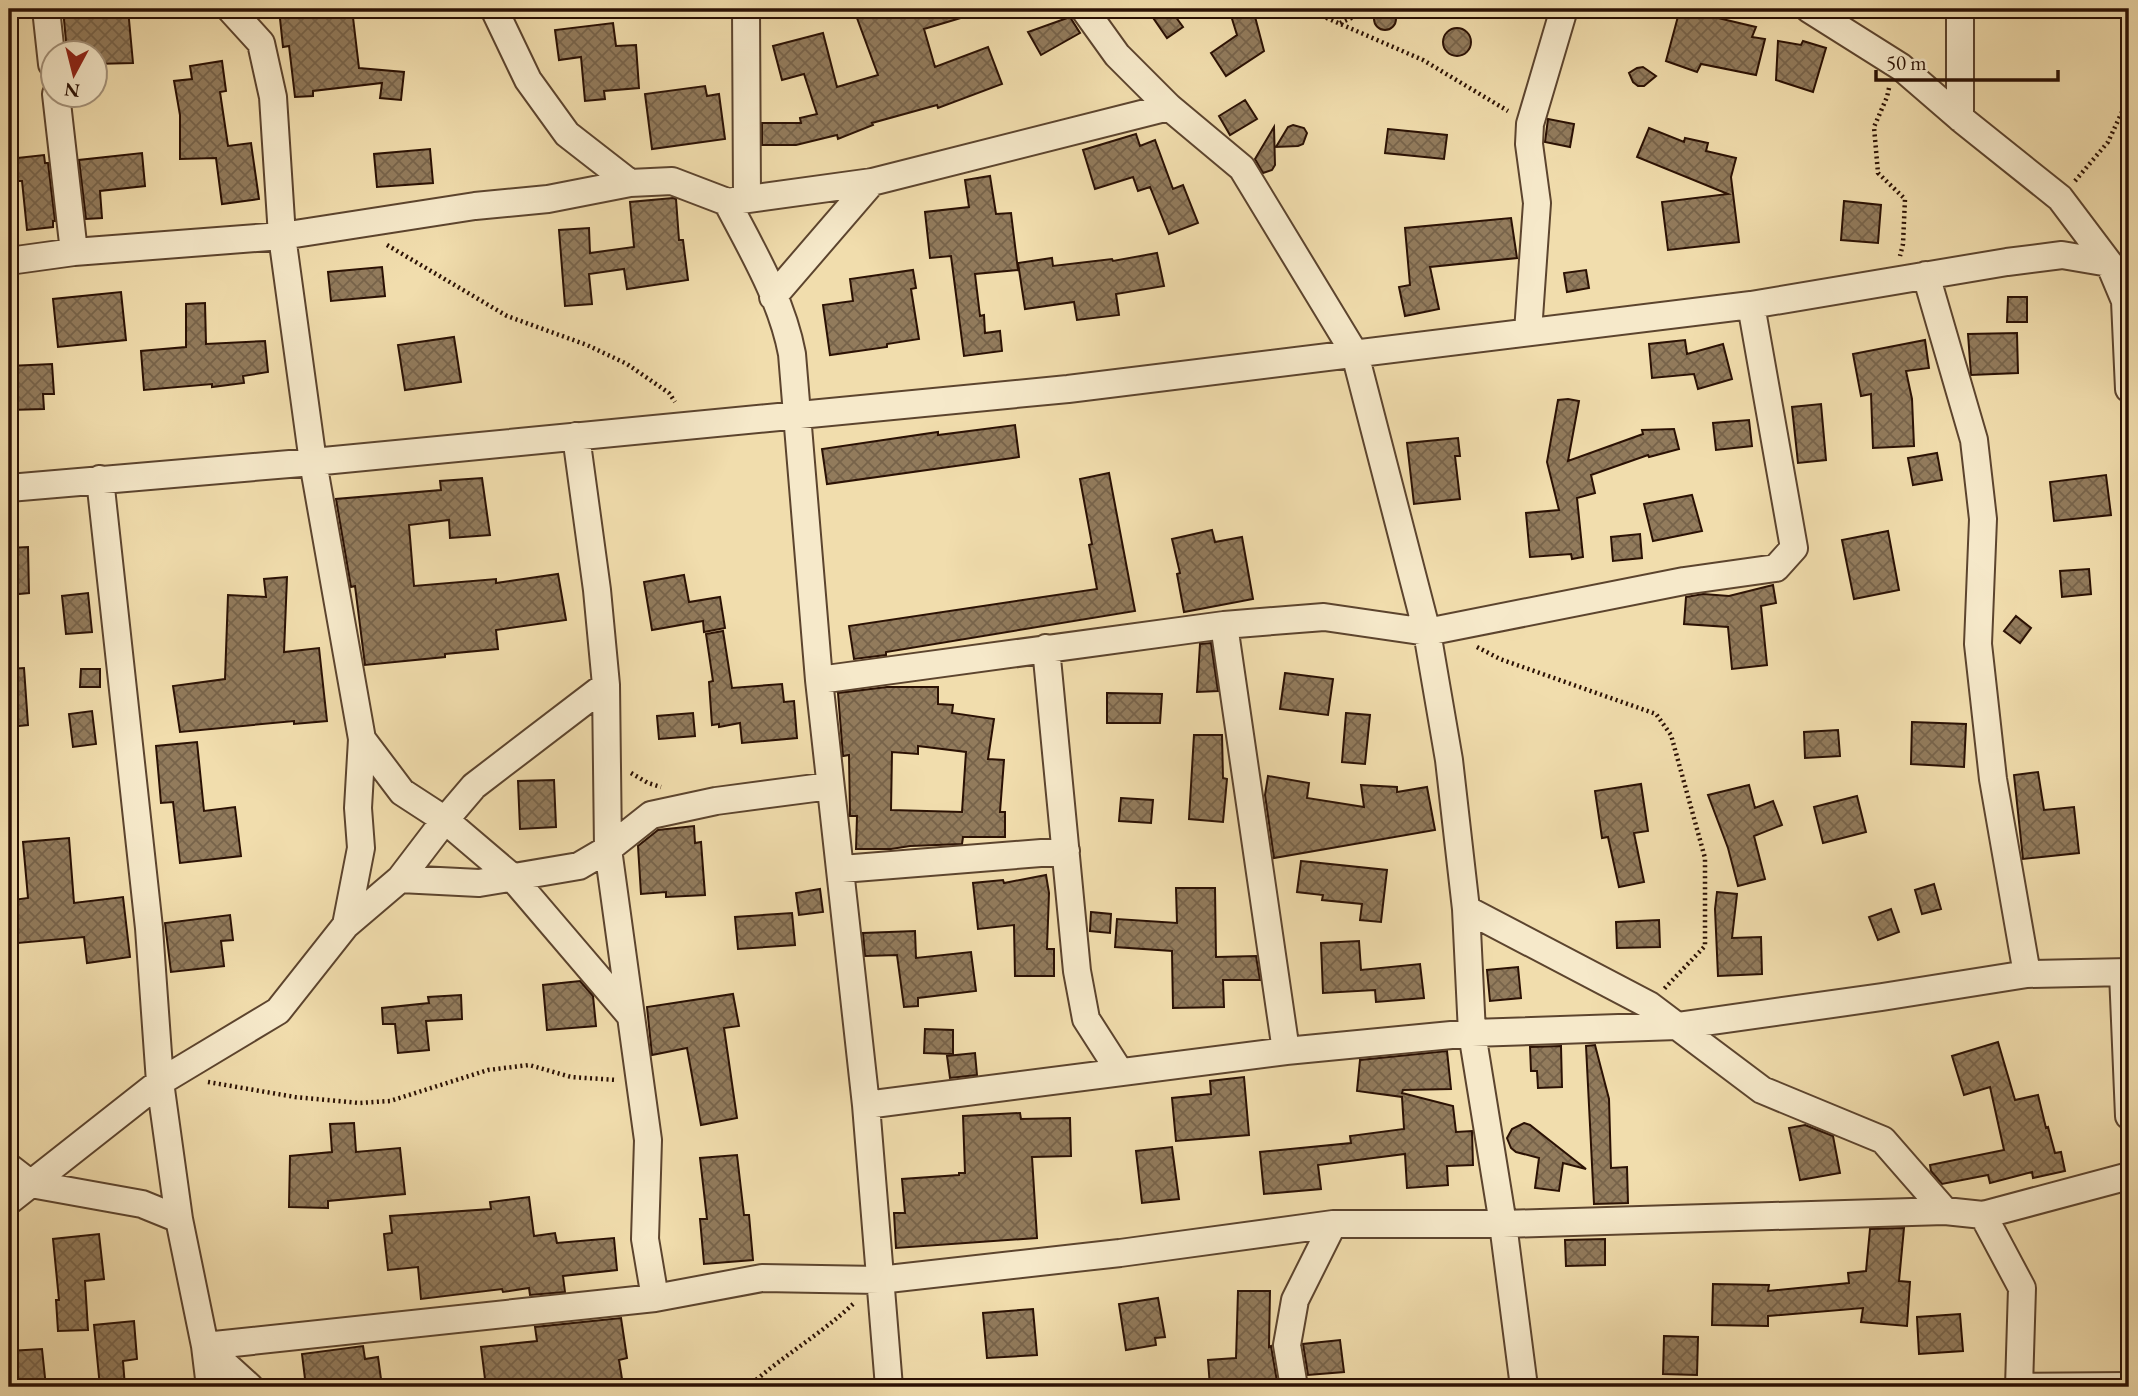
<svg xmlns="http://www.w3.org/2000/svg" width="2138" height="1396" viewBox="0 0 2138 1396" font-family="'EB Garamond',serif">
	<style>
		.building { fill: url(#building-cross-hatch); stroke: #2b1104; stroke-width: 2; fill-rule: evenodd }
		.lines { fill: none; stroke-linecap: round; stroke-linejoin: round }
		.street-casing { stroke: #5c442e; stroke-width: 30 }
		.path { stroke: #2b1104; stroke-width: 4.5; stroke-dasharray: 2 3.5; stroke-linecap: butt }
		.street { stroke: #f6e9ca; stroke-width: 26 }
	</style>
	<defs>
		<pattern id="building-cross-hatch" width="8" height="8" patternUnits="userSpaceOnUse" patternTransform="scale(1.75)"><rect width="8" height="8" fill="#927b5c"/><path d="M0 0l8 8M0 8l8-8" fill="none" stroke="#77634a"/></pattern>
	</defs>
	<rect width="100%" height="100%" fill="#f1ddad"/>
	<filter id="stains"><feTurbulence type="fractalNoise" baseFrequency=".00286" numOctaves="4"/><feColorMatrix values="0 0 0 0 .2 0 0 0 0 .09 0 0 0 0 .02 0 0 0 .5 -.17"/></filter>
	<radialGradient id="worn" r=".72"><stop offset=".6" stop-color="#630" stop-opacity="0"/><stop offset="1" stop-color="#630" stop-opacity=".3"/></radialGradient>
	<path class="building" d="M1374 19a11 11 0 1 1 22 0a11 11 0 1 1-22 0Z
		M63 9H128L133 63 94 64V52H67Z
		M279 9H352L359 68 404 72 401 100 380 98 382 83 313 91V96L295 97 289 46 283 47Z
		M882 9H973L974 14 924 29 935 67 988 47 1002 84 938 108 937 105 872 123 873 125 838 139 837 135 796 145H762V123H801L800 118 817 114 804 74 782 80 773 46 823 33 837 87 878 75 857 18Z
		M1147 9H1170L1183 27 1167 38Z
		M1229 9H1253L1264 51 1226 76 1211 53 1237 35Z
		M1680 9 1756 27 1752 37 1765 39 1756 75 1701 64 1697 72 1666 61Z
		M1070 17 1080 33 1041 55 1028 32Z
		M613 23 616 46 636 45 639 88 604 91 605 99 585 101 581 57 559 60 555 30Z
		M1443 42a14 14 0 1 1 28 0a14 14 0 1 1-28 0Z
		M1778 41 1801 45 1803 41 1826 48 1813 92 1776 80Z
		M222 61 226 91 220 92 228 146 251 143 259 199 222 204 216 158 180 159V115L174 81 192 79 190 66Z
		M1643 67 1656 76 1644 86H1638L1633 82 1629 73 1637 68Z
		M705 86 707 96 719 94 725 139 652 149 645 94Z
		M1245 100 1257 119 1230 135 1219 116Z
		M1548 119 1574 124 1570 147 1545 142Z
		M1293 125 1304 128 1307 133 1303 144 1298 146 1276 147 1288 127Z
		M1274 127 1275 165 1272 170 1263 173 1255 159Z
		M1649 128 1684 142 1685 138 1708 143 1706 151 1736 158 1731 177 1739 242 1668 250 1662 202 1728 194 1637 157Z
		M1388 129 1447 135 1444 159 1385 153Z
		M1136 134 1140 146 1155 140 1173 189 1183 185 1198 223 1169 234 1150 187 1138 191 1133 177 1095 189 1083 150Z
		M430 149 433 183 377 187 374 154Z
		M142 153 145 186 100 191 102 218 86 219 79 160Z
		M44 155 45 163H48L55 221H53V227L27 230 22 181H17V178L9 179V159Z
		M990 176 996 214 1011 213 1018 270 975 274 980 316 984 315 985 333 1000 331 1002 351 964 356 951 256 930 258 925 212 969 207 965 180Z
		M673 198 676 199 679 240H683L688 280 627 289 624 269 589 274 592 304 565 306 559 230 589 228 590 253 634 247 630 202Z
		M1844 201 1881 205 1878 243 1841 240Z
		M1511 218 1517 258 1430 267 1439 309 1405 316 1399 287 1410 285 1405 228Z
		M1157 253 1164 286 1116 294 1119 315 1077 320 1074 302 1025 309 1018 263 1052 258 1053 266 1112 259 1113 261Z
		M382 267 385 296 331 301 328 272Z
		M913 270 916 288 911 289 919 339 887 344V347L830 355 823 305 853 301 850 279Z
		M1586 270 1589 288 1567 292 1564 273Z
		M121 292 126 340 58 347 53 299Z
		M2008 297H2027V322H2007Z
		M205 303 206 344 265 341 268 372 243 376 244 383 212 387V384L144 390 141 351 186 347V304Z
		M2017 333 2018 373 1971 375 1968 334Z
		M454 337 461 382 405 390 398 345Z
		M1685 340 1687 354 1723 344 1732 379 1698 389 1694 374 1652 378 1649 344Z
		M1925 340 1929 368 1906 371 1912 399 1914 446 1873 448 1871 394 1861 396 1853 354Z
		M52 364 54 394H43L44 409 9 410V366Z
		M1568 399 1579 401 1568 461 1643 434 1642 430 1674 429 1679 449 1649 457 1648 455 1591 475 1595 493 1577 498 1583 557 1572 559 1571 554 1530 557 1526 513 1559 510 1547 462 1558 400Z
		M1821 404 1826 460 1798 463 1792 407Z
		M1749 420 1752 446 1716 450 1713 423Z
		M1015 425 1019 457 827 484 822 449 938 432V435Z
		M1458 438 1460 456H1455L1460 499 1414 504 1407 443Z
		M1937 453 1942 480 1913 485 1908 458Z
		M1109 473 1135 611 886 652V655L854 659 849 626 1097 589 1089 545 1092 544 1080 479Z
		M2106 475 2111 515 2054 521 2050 482Z
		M482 478 490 535 450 538 449 520 409 525 414 586 496 579V583L558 574 566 620 496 630 498 649 445 654V657L365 665 355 586 351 587 336 499 441 490 440 481Z
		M1692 495 1702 531 1653 541 1644 504Z
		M1212 530 1215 542 1242 537 1253 599 1184 612 1177 574 1180 573 1172 539Z
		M1888 531 1899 590 1854 599 1842 540Z
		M1640 534 1642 558 1613 561 1611 537Z
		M28 547 29 593 9 595V548Z
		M2089 569 2091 594 2062 597 2060 571Z
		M684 575 689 602 720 597 725 628 704 632 703 621 652 630 644 582Z
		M287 577 284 652 319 648 327 721 294 724V721L180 732 173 686 225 679 228 595 266 597 264 579Z
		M1773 585 1776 603 1761 606 1767 665 1732 669 1728 627 1684 624 1686 597 1703 594 1729 596Z
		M88 593 92 632 66 634 62 596Z
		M2016 616 2031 628 2020 643 2004 631Z
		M723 631 732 688 782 684 784 702 794 701 797 738 742 743 740 723 719 727V724L712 725 709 682 713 681 706 634Z
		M1211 643 1218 691 1197 692 1200 644Z
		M24 668 28 725 9 727V669Z
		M81 669H100V687H80Z
		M1285 673 1333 679 1328 715 1280 709Z
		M887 687H938V704L953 705 952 713 994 719 988 759 1004 760 1000 812H1005V837H963L962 844 910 846 891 849H856L857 816H850L849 755 843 756 838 693ZM918 746 966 752 962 812 891 810 892 752 918 754Z
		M1107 693 1162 694 1160 723H1107Z
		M92 711 96 744 73 747 69 714Z
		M693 713 695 736 659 739 657 716Z
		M1346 713 1370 715 1365 764 1342 762Z
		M1912 722 1966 724 1964 767 1911 764Z
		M1838 730 1840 756 1805 758 1804 732Z
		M1194 735H1222L1223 778 1227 779 1223 822 1189 819Z
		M197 742 204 811 235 807 241 856 180 863 173 802 161 803 156 746Z
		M2038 772 2044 810 2074 807 2079 853 2023 859 2014 775Z
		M1268 776 1309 783 1307 798 1364 807 1361 785 1397 787V792L1427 787 1435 830 1274 858 1265 795Z
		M554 780 556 827 520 829 518 781Z
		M1641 784 1648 831 1634 833 1644 882 1619 887 1608 837 1602 838 1595 791Z
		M1749 785 1755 808 1773 801 1782 825 1754 836 1765 879 1738 886 1728 848 1708 795Z
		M1857 796 1866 832 1823 843 1814 807Z
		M1121 798 1153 800 1151 823 1119 821Z
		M694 826 695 843 701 842 705 895 666 897V892L641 894 638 846 658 830Z
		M69 838 74 903 123 897 130 957 87 963 84 937 18 943 13 900 28 898 23 842Z
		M1301 861 1387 870 1381 922 1360 920 1362 904 1322 900 1323 895 1297 892Z
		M1046 875 1049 893 1047 949H1054V976H1015L1014 925 978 929 973 883 1003 880 1004 883Z
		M1934 884 1941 909 1922 914 1915 890Z
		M1176 888H1215L1216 957 1256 956 1260 980H1223L1224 1007 1173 1008 1172 951 1115 947 1117 919 1177 923Z
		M820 889 823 912 799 915 796 893Z
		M1717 892 1737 894 1732 938 1761 937 1762 974 1718 976 1715 909Z
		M1891 909 1899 932 1878 940 1869 917Z
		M1091 912 1111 914 1110 933 1090 931Z
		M792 913 795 945 738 949 735 917Z
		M230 915 233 940 221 941 224 966 171 972 165 923Z
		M1659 920 1660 947 1617 948 1616 922Z
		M915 931 916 958 971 952 976 991 918 998V1006L904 1007 897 955 865 956 863 933Z
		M1359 941 1361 970 1420 964 1424 998 1376 1002 1375 990 1323 993 1321 943Z
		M1518 967 1521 998 1490 1001 1487 970Z
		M580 981 593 996 596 1026 547 1030 543 985Z
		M733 994 739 1026 724 1028 737 1118 701 1125 687 1048 652 1055 647 1007Z
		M461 995 462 1019 426 1021 429 1050 398 1053 395 1024H383L382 1008 429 1003 428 997Z
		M925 1029 953 1030V1054L924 1053Z
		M1998 1042 2015 1100 2038 1095 2046 1128 2048 1127 2055 1153 2061 1152 2065 1171 2033 1178 2032 1172 1990 1183 1988 1175 1942 1184 1931 1171 1930 1165 2004 1150 1990 1087 1964 1095 1952 1056Z
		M1595 1045 1609 1099 1611 1168 1627 1167 1628 1203 1594 1204 1586 1046Z
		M1561 1046 1562 1087 1538 1088 1537 1071H1531L1530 1047Z
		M1447 1051 1451 1089 1403 1090 1402 1093 1453 1106 1456 1132 1472 1131 1473 1165 1447 1166 1448 1185 1407 1188 1405 1154 1318 1165 1321 1189 1264 1194 1260 1152 1351 1143 1350 1136 1404 1129 1402 1097 1357 1091 1360 1060Z
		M975 1053 977 1075 950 1078 947 1056Z
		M1244 1077 1249 1135 1176 1141 1172 1098 1211 1094 1210 1081Z
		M1020 1113 1021 1119 1070 1118 1071 1156 1032 1157 1037 1238 896 1248 894 1213H905L902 1179 959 1175V1173H965L963 1116Z
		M354 1123 356 1152 400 1148 405 1194 328 1201V1208L289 1207 290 1156 332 1152 330 1124Z
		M1524 1123 1530 1125 1586 1169 1563 1163 1559 1191 1535 1188 1539 1158 1516 1152 1511 1148 1507 1138 1512 1129Z
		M1805 1125 1833 1136 1840 1173 1800 1180 1789 1128Z
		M1172 1147 1179 1199 1142 1203 1136 1151Z
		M737 1155 744 1215H749L753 1260 704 1264 700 1219H707L700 1158Z
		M529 1197 534 1236 555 1233 557 1243 614 1238 617 1270 563 1276 565 1292 530 1295 529 1288 503 1292 502 1289 421 1299 418 1267 388 1270 384 1234 392 1233 390 1216 491 1209 490 1202Z
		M1904 1228 1899 1281 1910 1282 1907 1326 1861 1322 1863 1308 1768 1316V1326L1712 1325 1713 1284 1769 1285 1768 1291 1849 1283 1848 1273 1866 1271 1870 1229Z
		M99 1234 104 1279 85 1281 88 1330 58 1331 56 1300H59L53 1239Z
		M1605 1239V1265L1566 1266 1565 1240Z
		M1238 1291H1270L1269 1347 1271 1346 1278 1387H1210L1208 1360 1236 1358Z
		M1158 1298 1165 1337 1155 1338 1156 1345 1126 1350 1119 1304Z
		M1033 1309 1037 1355 987 1358 983 1313Z
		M1960 1314 1963 1351 1919 1354 1917 1317Z
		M621 1318 627 1358 619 1360 622 1379 563 1387H559L558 1384 529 1387H486L481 1347 537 1341 535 1327Z
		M134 1321 137 1359 123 1361 125 1387H100L94 1325Z
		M1664 1336 1698 1337 1697 1375 1663 1374Z
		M1340 1340 1344 1372 1308 1375 1303 1344Z
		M363 1346 365 1359 378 1357 381 1379 368 1381 369 1387H306L302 1354Z
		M42 1349 46 1387H9V1351Z"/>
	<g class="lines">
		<defs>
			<path id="street" d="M46 9 52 64
				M230 9 261 43 273 97 282 236 313 462 362 739 358 808 361 848 346 925
				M494 9 528 80 567 134 630 183
				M746 9 747 198
				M1084 9 1117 55 1169 107 1242 168 1355 354 1427 632 1449 760 1466 909 1472 1033 1503 1224 1524 1387
				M1809 9 1901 67 1960 118 2060 198 2109 263
				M1960 9V118
				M56 94 74 252
				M727 202C752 250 782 300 792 354L819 680 866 1105 889 1387
				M9 261 74 252 282 236 475 206 548 199 630 183 672 181 727 202 872 182 1169 107
				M1926 275 1974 440 1983 519 1978 644 1993 779 2027 974 2129 972
				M773 297 872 182
				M1528 332 1537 203 1529 144 1530 124 1564 9
				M576 436 597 590 606 685 608 849 648 1140 645 1239 655 1298
				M100 479 149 928 160 1082 179 1219 205 1346 210 1387
				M9 488 313 462 1068 389 1751 305 2007 262 2062 255 2109 263 2125 301 2129 389
				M1224 625 1286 1051
				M1046 648 1077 971 1086 1019 1120 1072
				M819 680 1224 625 1324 617 1427 632 1684 581 1776 568 1794 548 1751 305
				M362 739 402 792 445 820 512 877 629 1014
				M842 869 1066 851
				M400 879 479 883 579 866 608 849 651 815 716 801 830 786
				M1466 909 1649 1005 1762 1090 1883 1140 1945 1211
				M2123 973 2129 1116
				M866 1105 1286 1051 1472 1033 1677 1026 1882 997 2027 974
				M9 1167 31 1184 142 1204 179 1219
				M9 1201 160 1082 278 1011 346 925 400 879 445 820 474 786 606 685
				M1983 1215 2129 1176
				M205 1346 655 1298 762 1278 879 1280 1120 1253 1333 1224H1503L1945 1211 1983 1215 2022 1288 2019 1387
				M205 1346 250 1387
				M1294 1387 1287 1345 1295 1300 1333 1224
				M2016 1387 2129 1386"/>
		</defs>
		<use href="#street" class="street-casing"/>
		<path class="path" d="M1306 9 1423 60 1508 111
			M1340 23 1372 9
			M1889 88 1887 97 1874 127 1878 173 1905 199 1903 244 1900 256
			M2075 181 2108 142 2129 97
			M387 245 507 316 587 345 627 364 669 393 675 402
			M1477 647 1500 659 1656 714 1671 735 1705 858V946L1664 989
			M631 773 648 783 661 787
			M208 1082 295 1097 359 1103 390 1101 488 1070 529 1065 571 1077 617 1080
			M748 1387C781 1357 820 1335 853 1304"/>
		<use href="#street" class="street"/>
	</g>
	<rect width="2138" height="1396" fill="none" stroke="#f1ddad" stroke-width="35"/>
	<rect x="10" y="10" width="2117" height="1375" fill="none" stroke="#2b1104" stroke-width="3.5"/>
	<rect x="18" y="18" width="2103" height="1361" fill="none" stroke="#2b1104" stroke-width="2"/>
	<g transform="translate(74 74) rotate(187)"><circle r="33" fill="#f6e9ca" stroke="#a5937b" stroke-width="2"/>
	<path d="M0-5L12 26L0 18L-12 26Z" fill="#8f2418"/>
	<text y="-10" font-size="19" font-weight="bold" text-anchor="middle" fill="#2b1104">N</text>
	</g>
	<path d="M1876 70v10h182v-10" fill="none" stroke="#2b1104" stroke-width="3.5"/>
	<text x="1886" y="70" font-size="21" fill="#2b1104" stroke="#f6e9ca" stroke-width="5" paint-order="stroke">50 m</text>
	<rect width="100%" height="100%" filter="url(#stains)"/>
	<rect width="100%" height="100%" fill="url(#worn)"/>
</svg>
